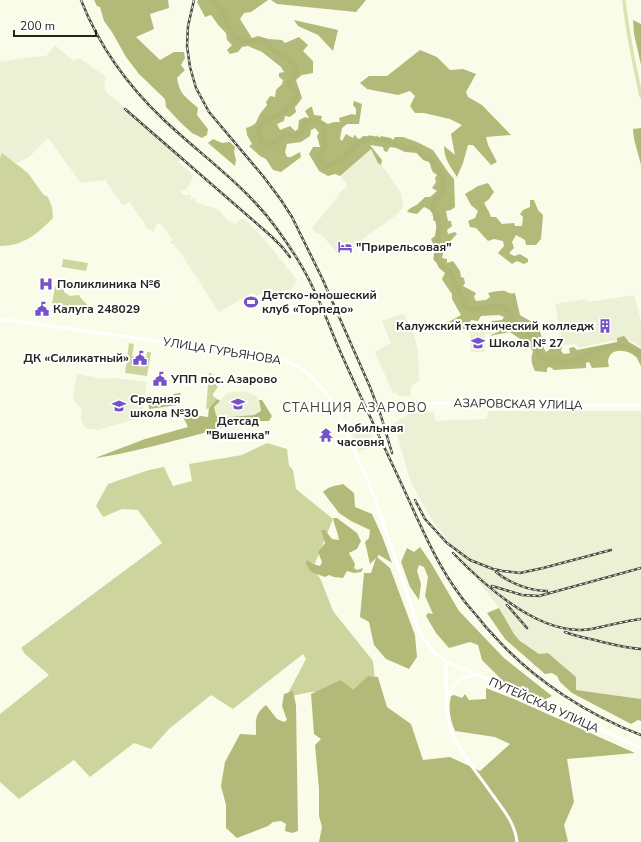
<svg xmlns="http://www.w3.org/2000/svg" width="641" height="842" viewBox="0 0 641 842" font-family="'Nunito Sans',sans-serif">
	<style>
		.built { fill: #ecf0d5 }
		.green { fill: #ced49e }
		.forest { fill: #b3ba79 }
		.lines { fill: none; stroke-linecap: round; stroke-linejoin: round }
		.river { stroke: #afb675; stroke-width: 5 }
		.secondary { stroke: #fff; stroke-width: 3 }
		.primary { stroke: #dde2b3; stroke-width: 3.5 }
		.rail-casing { stroke: #4b4c43; stroke-width: 2.5 }
		.rail { stroke: #fff; stroke-width: 1; stroke-dasharray: 3; stroke-linecap: butt }
		.labels { text-anchor: middle; dominant-baseline: central; stroke-width: 4; stroke-linejoin: round; paint-order: stroke }
		.poi-label { font-size: 12px; font-weight: bold; fill: #25261f; stroke: #fff; text-anchor: start }
		.street-label { font-size: 12px; fill: #25261f; stroke: #fff }
		.neighbourhood-label { font-size: 13px; letter-spacing: 1px; fill: #424434; stroke: #fff }
	</style>
	<rect width="100%" height="100%" fill="#f9fce8"/>
	<path class="built" d="M55 45 73 61 79 58 106 77 104 86 107 93 184 157 178 162 188 170 193 177 189 185 186 189 180 191 182 195H191V201L193 197 196 199 195 202 219 210 228 221 235 224 241 219 246 220 265 240 297 280 293 287 284 292 273 291 271 288 256 296 253 292 219 312 178 249H177L173 243 171 244 170 242 173 240 161 224 158 223 153 232 146 228 144 222 129 202H130L123 205 105 180 81 183 48 138 29 157 16 163 2 154 0 158V62L25 58 46 56Z
		M371 149 378 163 384 168 401 193 403 206 399 213 339 256 323 236 322 237 319 233 317 234 312 228 337 198V197L340 194 339 193 346 187 347 184 340 176Z
		M634 295 641 321V347L629 340 609 341 578 348 576 344 563 345 555 304 587 299 588 302Z
		M402 314H404L414 335 418 352 419 381 411 386V396H398L397 393H393L375 352 391 343 382 321Z
		M496 327V334H485V352H471L470 328Z
		M77 374 102 379 114 378 147 382 142 417 98 430 86 428 83 425 81 418 82 409 74 400 73 396Z
		M245 391 258 397 261 411 254 415 218 418 216 416 214 407 227 393Z
		M488 411H641V699L576 690V677L548 653 539 654 520 641 514 634 499 608 432 520 411 483 394 423 409 414 434 412 435 421 487 419Z
		M370 431 375 446 359 451 352 434 359 432 360 435Z"/>
	<path class="green" d="M2 153 28 173 43 194 48 197 52 207 53 218C37 234 24 246 0 246V158Z
		M63 259 88 263 86 271 62 267Z
		M58 286 64 289V292L70 296 79 295C82 301 87 302 90 310L52 304 55 287Z
		M129 343 134 344 132 356H134L133 365 145 367 147 352H151L147 376 125 373Z
		M209 373H211C214 377 216 379 216 385L218 387 213 394V396L217 399 209 408 206 409Z
		M267 443 287 449 289 466 293 470 296 489 333 519 313 568 321 580 333 611 373 661 376 690 311 692 286 697 306 659 303 654 233 709 211 695 169 729 151 749 134 743 90 777 74 760 19 799 0 782V714L49 675 25 654 21 648 120 574 162 543 138 510 122 509 103 517 96 506 108 484 149 470 164 467 173 486 192 481 189 464 242 455Z"/>
	<path class="forest" d="M94 0H168L169 8 150 14 154 29 136 37 160 60 174 52H184L185 58 181 65 185 70 177 78C180 95 185 96 198 108L197 115 208 129 207 135 202 138 192 133 180 122 166 107 165 99 139 74 126 57 112 32 104 21 100 7 97 6Z
		M198 0H268L251 12 244 13 240 19 252 38 258 36 269 39 282 40 285 43 299 37 308 45 303 51 313 61V73L302 75 296 80 302 98 297 105 295 107 296 112 290 117 285 116 284 121 277 124 280 130 290 126 295 131 298 129 299 120 305 117 309 118 305 111 310 107H312L314 115 322 116 321 120 328 124 334 122H340L339 118 352 114 356 115V109L353 105 354 101 362 104 359 124H347L342 128 340 139 342 141 346 134 353 138 354 135 356 136 357 138 360 139 363 136H365L372 141 378 135V141L381 136 391 138 393 140 395 137H403L417 142 433 150 448 172 454 179 455 207 451 210 446 211 448 221H451L452 226 447 230 448 234 455 232 457 234C450 241 444 248 442 258L447 259V263L453 261 460 271 461 277 464 278 465 283 463 286 476 293 474 297 476 301 486 300 490 297 488 293C493 292 500 290 505 291 509 293 510 294 515 293L520 315C526 319 536 323 539 329 543 337 541 345 546 352L554 346H562L561 351 564 354 570 353 569 348 574 347 577 350 617 342V338L624 336 629 342 641 349V366C639 363 638 359 636 357 629 350 610 346 608 361 608 361 609 367 609 367L592 368 589 362 586 363V368L554 370 550 367 547 368V372L535 371C532 365 530 359 533 352L531 348 526 344 522 345 520 339 510 332 489 336 496 333 503 328V325L490 327 488 323 492 321 502 320 504 317 499 315 481 316 478 321 471 320 467 329H457L445 324 461 315 452 299V294L445 284 442 279 445 273 439 268 436 262 441 261 438 258V254L432 250 430 246 433 244 431 239 435 236 436 229 437 228 436 222 433 220C434 213 430 209 424 207L417 214 407 212C410 207 414 207 418 204 420 202 423 199 425 197H430L437 191 432 188 436 182 435 178 437 175C430 171 432 168 429 162L423 160 417 153 405 152 396 148 390 147 387 152 384 151 383 147 370 145 382 160 381 165 378 163 371 149 340 176 335 174 328 176 319 171 309 154 313 147H320L317 136 319 133 315 128 311 130 310 136 301 142 287 144 285 152 287 157H291L300 152 301 157 281 172 273 170 266 159 260 156 249 146 252 144 247 135 246 128C258 124 255 123 260 114 262 111 265 108 267 105L266 102 270 96 275 97 276 90 282 84 283 80 279 77V73L284 72 281 67 262 52 248 46 242 47 238 52 230 54 227 50 232 45 227 40 226 33 219 26 211 15 205 17 197 2Z
		M271 0H366L356 12 277 4Z
		M294 20 338 30 333 51 318 35 298 26Z
		M633 20 641 24V65L634 34Z
		M420 50 437 57 450 70 463 69 476 74 466 92 468 97 482 105 511 135 486 137 488 145 497 162 491 165 473 145H468L463 163 457 177C450 166 444 159 444 146L455 155 451 134 462 125 450 119 424 113H415L410 106 415 96 410 91 398 95 367 89 360 83 369 76H387Z
		M641 128V165L634 139 633 129Z
		M213 139 222 143 230 142 235 147 234 152 236 160 235 166 208 143Z
		M488 183 494 192 489 199 484 203 489 212 491 217H496L502 224 514 223 515 226H522L523 217 520 214 523 210 530 207V200H534L538 210 543 215 541 239 536 245H526L525 240 516 235 512 242 514 248 509 253 514 256 520 254 528 259V262L524 264 517 261 512 264 498 253 504 246 503 241 494 239 488 241 476 228 470 227 468 221 475 218 478 211 471 205 465 194 478 186Z
		M181 393 177 403V405L149 409 148 400 159 402 170 397 174 394Z
		M217 399 220 401 214 407 216 415 218 418 254 415 261 411 259 400H262L272 416 269 421C245 420 223 427 200 434 165 443 131 453 95 458L145 439 188 427 182 415 186 414 208 417 209 408Z
		M343 484 354 493 355 507 372 514 382 536 392 563 379 555 377 557 390 568 415 635 417 657 409 669 386 659 374 645 369 622 360 617 364 573H371L376 558 370 564 365 542 369 538 370 530 351 521 339 513 323 492C329 486 336 486 343 484Z
		M333 518H337L357 533 361 541 357 549 349 553 355 564 354 568 357 570 363 568 361 572 354 573 347 571 343 578 334 577 329 575 325 577 311 572 306 564 307 560 313 564 320 566 322 562 318 552 325 543 321 530H325L332 539 339 540C338 532 334 525 333 518Z
		M420 547 431 563 459 611 504 658 552 696 544 700 507 685 482 660 478 645 470 642 449 648 436 633 426 616 428 613 433 614 425 596 428 577 424 567 419 565 417 571 421 584 419 600 410 587 401 562 407 548 414 552Z
		M499 608 514 634 520 641 539 654 548 653 576 677V690L641 699V721L638 720 631 724 572 693 560 682 557 676 552 673 545 674 505 639 487 613Z
		M368 676 378 677 387 707 411 724 423 760 450 757 480 771 510 744 495 737 455 731C450 719 448 709 451 696L454 695 462 698 465 694 469 700 486 699V688L514 699 635 753 567 759 574 802 564 825 568 841 566 842H319L322 827 319 816V789L315 745 321 739 314 734 311 694 341 680 353 690Z
		M293 691 296 705 298 831 292 833 285 831 286 824 281 821 273 822 268 826 237 838 226 828V805L221 786 225 762 240 734 256 735C256 721 254 714 266 705L277 719 284 722 287 720 282 706 284 694Z"/>
	<g class="lines">
		<path class="river" d="M212 0C217 5 222 11 225 17 229 26 230 35 239 40 247 44 256 38 263 42 267 43 270 48 273 50 282 57 294 58 297 72L289 83V85L297 92C295 97 294 102 290 106 286 110 281 113 277 116 273 118 267 119 263 123 256 130 259 139 266 145L276 142 284 135 297 136 302 131 305 122C314 120 318 120 324 126L323 141 326 146 321 154 320 160 327 166 333 163 345 156 363 140 370 138 391 142 408 148H416L422 155 431 159 443 176V192L433 203V209L437 214 439 229 436 259 450 272 466 307 472 310 486 307 495 306 504 307 508 310 521 334C525 335 529 335 533 337 543 344 529 357 555 361 561 362 567 363 573 361 579 360 584 356 589 353 597 349 620 344 628 347 633 349 637 353 641 355"/>
		<path class="secondary" d="M0 319 208 348 285 361 299 367 307 372 329 397 335 408 368 481 376 502 408 596 417 626 423 638 429 646 435 653 447 662 497 683 641 748
			M396 403 564 405H641
			M447 662 446 666C447 686 444 718 453 736 463 757 479 775 492 794 503 809 515 823 517 842
			M447 697C456 682 458 676 477 675"/>
		<path class="primary" d="M624 0C627 32 634 64 641 96"/>
		<defs>
			<path id="rail" d="M81 0C99 46 129 87 164 120 202 156 246 186 277 229 291 248 304 268 314 290 324 310 331 331 340 351 360 396 381 440 402 485 420 524 436 564 462 598 467 605 472 610 477 616 483 624 489 631 496 638 534 680 588 715 641 735
				M194 0 188 26 187 46 190 67 196 88 209 112 263 176 281 200 292 217 322 278 370 387 381 416 392 453
				M125 109 271 236 283 248 290 257
				M415 500 425 519 447 543 470 560 493 569 503 571 520 573 543 568 611 550
				M453 553C483 584 535 631 581 630 592 630 603 626 614 624 623 622 632 620 641 619
				M496 572C509 583 530 591 547 591
				M492 586 522 595 539 596 641 568
				M507 605 527 628
				M565 632C575 636 585 638 595 640 610 644 625 648 641 649"/>
		</defs>
		<use href="#rail" class="rail-casing"/>
		<use href="#rail" class="rail"/>
	</g>
	<defs>
		<symbol id="hotel-bare" viewBox="-9 -9 18 18"><path d="M-6-4.5h1.5V1H6V5H4.5V3h-9V5H-6ZM-4 0a1.8 1.8 0 1 1 3.6 0ZM.5 0V-2.5h3Q6-2.5 6 0Z" fill="#7551ca" stroke="#fff" stroke-width="2.5" paint-order="stroke"/></symbol>
		<symbol id="hospital-bare" viewBox="-9 -9 18 18"><path d="M-5-5h3v3.5h4V-5h3V5h-3V1.5h-4V5h-3Z" fill="#7551ca" stroke="#fff" stroke-width="2.5" paint-order="stroke"/></symbol>
		<symbol id="stadium-bare" viewBox="-9 -9 18 18"><path d="M0-5a6.5 5 0 1 0 0 10a6.5 5 0 1 0 0-10ZM-3.5-1.8h7v3.6h-7Z" fill="#7551ca" stroke="#fff" stroke-width="2.5" paint-order="stroke"/></symbol>
		<symbol id="civic-bare" viewBox="-9 -9 18 18"><path d="M-.6-6.5H3V-4.5H.6V-3L4-1V1h2V6H-6V1h2V-1L-.6-3ZM-1.2 2.5V6h2.4V2.5Z" fill="#7551ca" stroke="#fff" stroke-width="2.5" paint-order="stroke"/></symbol>
		<symbol id="building-bare" viewBox="-9 -9 18 18"><path d="M-4-6H4V6H1V3H-1V6H-4ZM-2.5-4.3h1.7v1.8h-1.7ZM.8-4.3h1.7v1.8H.8ZM-2.5-1h1.7V.8h-1.7ZM.8-1h1.7V.8H.8Z" fill="#7551ca" stroke="#fff" stroke-width="2.5" paint-order="stroke"/></symbol>
		<symbol id="school-bare" viewBox="-9 -9 18 18"><path d="M0-5L7-2L0 1L-7-2ZM-4 1L0 2.5L4 1V4Q0 6-4 4Z" fill="#7551ca" stroke="#fff" stroke-width="2.5" paint-order="stroke"/></symbol>
		<symbol id="temple-bare" viewBox="-9 -9 18 18"><path d="M0-6L5-2H3V0L6.5 2.5H4V6H1.5V3h-3V6H-4V2.5H-6.5L-3 0V-2H-5Z" fill="#7551ca" stroke="#fff" stroke-width="2.5" paint-order="stroke"/></symbol>
	</defs>
	<g fill-rule="evenodd">
		<use href="#hotel-bare" x="335" y="237" width="20" height="20"/>
		<use href="#hospital-bare" x="36" y="274" width="20" height="20"/>
		<use href="#stadium-bare" x="241" y="292" width="20" height="20"/>
		<use href="#civic-bare" x="32" y="299" width="20" height="20"/>
		<use href="#building-bare" x="595" y="316" width="20" height="20"/>
		<use href="#school-bare" x="468" y="333" width="20" height="20"/>
		<use href="#civic-bare" x="130" y="348" width="20" height="20"/>
		<use href="#civic-bare" x="150" y="369" width="20" height="20"/>
		<use href="#school-bare" x="228" y="394" width="20" height="20"/>
		<use href="#school-bare" x="109" y="396" width="20" height="20"/>
		<use href="#temple-bare" x="316" y="425" width="20" height="20"/>
	</g>
	<g class="labels">
		<g class="poi-label">
			<text x="356" y="247">"Прирельсовая"</text>
			<text x="57" y="284">Поликлиника №6</text>
			<text x="262" y="295">Детско-юношеский<tspan x="262" dy="14">клуб «Торпедо»</tspan></text>
			<text x="53" y="309">Калуга 248029</text>
			<text x="594" y="326" text-anchor="end">Калужский технический колледж</text>
			<text x="489" y="343">Школа № 27</text>
			<text x="129" y="358" text-anchor="end">ДК «Силикатный»</text>
			<text x="171" y="379">УПП пос. Азарово</text>
			<text x="130" y="399">Средняя<tspan x="130" dy="14">школа №30</tspan></text>
			<text x="238" y="421" text-anchor="middle">Детсад<tspan x="238" dy="14">"Вишенка"</tspan></text>
			<text x="337" y="428">Мобильная<tspan x="337" dy="14">часовня</tspan></text>
		</g>
		<g class="street-label">
			<text transform="translate(222 351) rotate(9)">УЛИЦА ГУРЬЯНОВА</text>
			<text transform="translate(518 404) rotate(1)">АЗАРОВСКАЯ УЛИЦА</text>
			<text transform="translate(544 705) rotate(24)">ПУТЕЙСКАЯ УЛИЦА</text>
		</g>
		<g class="neighbourhood-label">
			<text x="355" y="408">СТАНЦИЯ АЗАРОВО</text>
		</g>
	</g>
	<path d="M14 30v6h82v-6" fill="none" stroke="#25261f" stroke-width="2"/>
	<text x="20" y="30" font-size="12" fill="#25261f" stroke="#ffffff" stroke-width="3" paint-order="stroke">200 m</text>
</svg>
